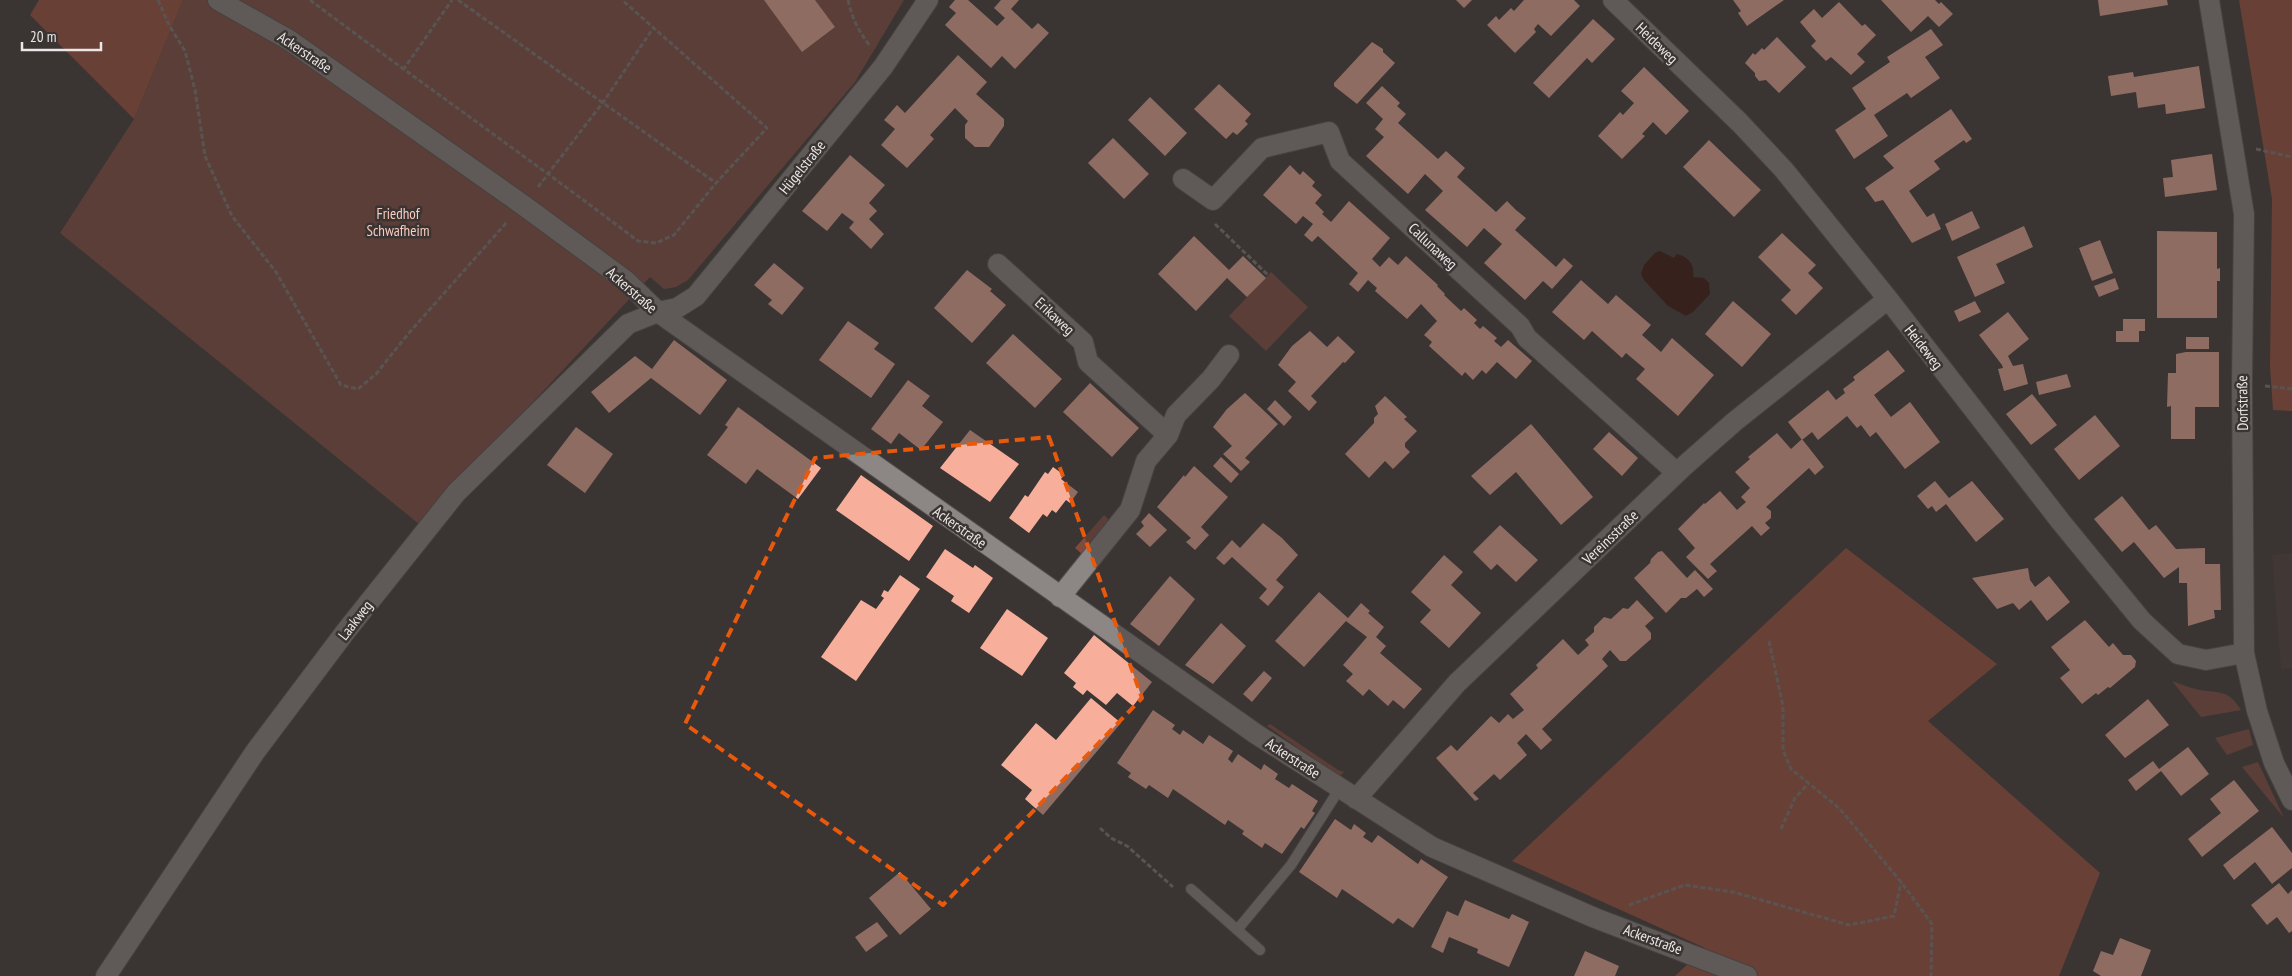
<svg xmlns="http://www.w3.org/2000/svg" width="2292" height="976" viewBox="0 0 2292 976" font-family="'PT Sans Narrow',sans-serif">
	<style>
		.built { fill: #493c39 }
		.green { fill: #804b3d }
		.forest { fill: #a04f3a }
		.water { fill: #310902 }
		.building { fill: #f7af9b }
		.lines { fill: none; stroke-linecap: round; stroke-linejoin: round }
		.lane-casing { stroke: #555150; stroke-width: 12 }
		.street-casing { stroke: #555150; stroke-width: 22 }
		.path { stroke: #7f7a79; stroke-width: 3; stroke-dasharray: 5 2.5; stroke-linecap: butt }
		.lane { stroke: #8c8684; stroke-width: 10 }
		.street { stroke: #8c8684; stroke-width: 20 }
		.marked { fill: none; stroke: #e8590c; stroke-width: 4; stroke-dasharray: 10 6; stroke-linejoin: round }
		.labels { text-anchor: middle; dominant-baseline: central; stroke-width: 5; stroke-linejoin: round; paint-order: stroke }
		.street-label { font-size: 15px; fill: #eae7e6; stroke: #3a3433 }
		.park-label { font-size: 15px; fill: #fbccbf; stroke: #3a3433 }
	</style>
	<rect width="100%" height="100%" fill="#3a3433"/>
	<path class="built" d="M2292 553V668L2281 669 2272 555Z"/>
	<path class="green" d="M183 0H904L855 82 688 280 676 287 664 289 650 277 419 524 60 233 134 119Z
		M1271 272 1308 307 1266 351 1229 316Z
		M1104 515 1108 519 1103 535 1083 555 1075 548Z
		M2172 681C2181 684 2190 688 2200 690 2220 693 2229 690 2241 710L2201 717Z
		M1270 724 1338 770 1344 772 1340 776 1332 772 1267 726Z
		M2249 729 2253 745 2227 755 2215 738Z
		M2258 762 2284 818 2242 767Z"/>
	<path class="forest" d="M39 0H183L134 119 30 15Z
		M2239 0H2292V411L2273 410 2270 367 2272 199Z
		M1846 548 1997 664 1928 721 2100 873 2059 976H1675L1705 948 1512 861Z"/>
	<path class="water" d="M1660 251 1674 258 1677 254C1689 257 1695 265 1693 277L1704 278 1709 283 1710 294 1693 312 1686 316 1668 306 1644 280 1641 274 1644 265 1655 253Z"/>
	<path class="building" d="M764 0H815L835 27 802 52Z
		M955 0H968L997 26 1005 18 994 8 1001 0H1019L1011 9 1032 29 1038 23 1049 33 1015 69 1002 56 991 68 945 25 956 13 949 7Z
		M1456 0H1472L1464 8Z
		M1524 0H1574L1580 6 1551 36 1538 24 1534 29 1536 32 1515 53 1487 25 1496 16 1499 20 1511 8 1514 11Z
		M1733 0H1784L1747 26 1738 13 1741 11Z
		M1881 0H1935L1939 4 1941 2 1953 14 1939 27 1928 16 1911 32Z
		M2098 0H2167L2168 5 2100 16Z
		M1839 2 1862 26 1865 24 1876 35 1857 54 1865 62 1851 75 1831 57 1826 61 1811 46 1816 41 1800 22 1814 9 1822 18Z
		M1593 19 1615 39 1592 63 1587 58 1549 98 1533 83Z
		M1931 29 1943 45 1925 57 1940 78 1911 98 1907 93 1874 115 1888 136 1854 159 1835 130 1866 109 1852 88 1890 62 1887 57Z
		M1777 37 1806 67 1779 93 1766 80 1759 81 1755 76V73L1745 63 1753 53 1755 55 1762 48 1764 50Z
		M1372 42 1383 49V52L1395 63 1357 104 1334 86V83Z
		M958 55 987 82 976 94 1004 119V126L989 147H975L965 138V125L968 121 955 108 930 135 934 139 907 168 881 145 895 129 884 120 897 105 905 113Z
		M2199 66 2205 108 2166 114 2165 104 2138 108 2136 92 2111 96 2108 76 2133 72 2134 77Z
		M1644 67 1689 111 1666 135 1653 122 1642 134 1645 136 1622 159 1598 136 1620 112 1623 115 1634 103 1621 91Z
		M1219 84 1251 114 1245 121 1248 124 1237 135 1233 132 1226 139 1194 109Z
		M1382 86 1400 103 1397 106 1406 114 1398 123 1438 159 1446 151 1465 168 1457 177 1496 212 1507 201 1516 210 1526 218 1515 230 1556 267 1564 258 1573 266 1552 289 1543 281 1525 300 1484 263 1502 244 1484 228 1467 247 1425 210 1443 191 1425 174 1408 194 1366 156 1384 137 1375 129 1383 119 1366 103Z
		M1150 97 1187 133 1165 156 1128 120Z
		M1951 109 1972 139 1966 143 1964 140 1934 161 1940 169 1909 191 1927 217 1934 213 1941 229 1912 243 1883 200 1875 202 1865 188 1894 168 1883 156Z
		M1113 138 1149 174 1124 199 1088 163Z
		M1709 140 1761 190 1734 217 1683 167Z
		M2212 154 2217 190 2165 197 2163 178 2173 177 2171 160Z
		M850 155 885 185 869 203 877 211 869 219 884 234 871 249 849 228 854 222 842 213 827 231 802 211Z
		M1290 165 1300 175 1303 171 1315 182 1312 186 1322 195 1315 203 1324 212 1322 214 1331 222 1349 201 1390 238 1372 259 1380 267 1389 257 1398 265 1406 256 1438 285 1437 286 1445 294 1444 295 1461 311 1464 308 1477 320 1474 323 1480 329 1483 326 1497 338 1494 341 1501 347 1508 340 1532 361 1516 379 1497 362 1486 374 1482 370 1473 380 1465 372 1462 376 1429 346 1432 342 1424 335 1437 321 1421 304 1407 319 1375 291 1377 288 1368 280 1358 292 1349 284 1358 273 1318 236 1312 242 1304 235 1313 224 1303 216 1296 224 1263 195Z
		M1972 211 1980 228 1952 241 1945 224Z
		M2024 226 2033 247 1996 264 2005 283 1975 297 1957 257Z
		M2157 231 2217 232V269L2220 268V281H2217V318H2157Z
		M1782 233 1816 265 1808 273 1823 288 1796 315 1781 300 1791 290 1758 257Z
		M1194 236 1229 270 1243 256 1266 278 1247 297 1227 278 1196 311 1158 274Z
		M2100 240 2113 273 2092 281 2079 248Z
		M774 263 804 288 782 315 768 304 772 300 754 285Z
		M967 270 992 289 990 291 1006 305 972 343 934 308Z
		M2115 278 2119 289 2099 297 2094 286Z
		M1581 280 1608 304 1616 295 1651 325 1642 335 1661 352 1672 338 1714 375 1678 416 1636 379 1645 369 1626 353 1622 358 1592 331 1584 340 1552 312Z
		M1733 301 1771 334 1742 367 1705 334Z
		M1975 301 1981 312 1959 322 1954 311Z
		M2008 312 2029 339 2008 356 2013 366 2023 364 2028 384 2004 391 1998 369 2003 368 2002 365 1979 335Z
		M2123 319H2145V331H2139V342H2116V331H2123Z
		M848 321 879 343 874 349 895 364 871 398 819 360Z
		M1310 331 1327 347 1338 336 1355 352 1345 363 1343 362 1311 396 1317 402 1309 411 1288 391 1296 382 1278 365 1292 346Z
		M1013 334 1062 379 1035 408 986 363Z
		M2186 337H2209V349H2186Z
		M674 340 727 380 700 415 651 378 609 413 591 392 635 356 652 369Z
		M1888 350 1905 371 1874 395 1891 417 1910 402 1940 442 1905 469 1876 432 1870 437 1861 425 1857 428 1847 416 1818 440 1812 432 1802 440 1788 422 1828 390 1836 400 1845 393 1843 389 1855 380 1853 377Z
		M2186 352H2219V407H2195V439H2171V406L2167 407 2168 373H2176V354Z
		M2067 374 2071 387 2039 395 2036 382Z
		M908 380 930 396 922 406 943 422 921 450 899 433 891 444 871 429Z
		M1090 383 1139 428 1112 457 1063 412Z
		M1245 393 1278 424 1245 458 1250 462 1241 471 1223 454 1232 446 1213 427 1227 409Z
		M2032 394 2057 425 2031 445 2006 414Z
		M1385 396 1407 417 1404 419 1417 431 1405 443V447L1410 452 1393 469 1385 461 1369 478 1345 454 1374 423V418L1378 414 1375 406Z
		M1275 400 1292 417 1284 426 1267 409Z
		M738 407 821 468 798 499 757 469 746 484 707 455 728 427 725 425Z
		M2095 415 2120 446 2079 480 2054 449Z
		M1531 424 1593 497 1561 525 1516 472 1490 495 1471 476Z
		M576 427 613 454 585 493 547 465Z
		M970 430 1019 464 990 502 940 468Z
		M1609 432 1638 458 1622 476 1593 449Z
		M1777 433 1791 449 1802 439 1824 467 1815 475 1809 468 1766 507 1771 511V518L1765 523 1770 528 1761 536 1752 526 1710 564 1717 571 1708 579 1686 557 1695 548 1678 529 1704 503 1705 504 1720 491 1737 510 1746 502 1741 497 1750 488 1735 472 1750 459 1748 457Z
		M1221 457 1239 474 1231 483 1213 466Z
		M1194 466 1228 497 1201 527 1209 535 1195 550 1186 542 1191 538 1157 507 1184 475 1185 477Z
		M1053 467 1064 475 1061 479 1078 492 1070 503 1066 500 1056 513 1052 510 1047 517 1043 514 1029 533 1009 518 1025 495 1028 497 1045 472 1048 474Z
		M861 475 933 526 909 561 836 510Z
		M1935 481 1949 498 1972 481 2004 519 1976 542 1946 504 1936 512 1932 506 1928 509 1917 496Z
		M2122 496 2149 530 2156 525 2176 549 2205 548V564H2220L2221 610H2214L2215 618 2188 626 2187 583H2179V567L2164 578 2134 542 2122 552 2094 519Z
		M1149 513 1167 530 1150 547 1136 534 1144 526 1141 522Z
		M1263 523 1282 538 1298 555 1276 580 1284 587 1268 606 1259 598 1267 589 1232 557 1224 565 1216 558 1232 540 1240 548Z
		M1500 525 1538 560 1516 582 1497 564 1491 570 1473 552Z
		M945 549 973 568 975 565 993 578 969 613 951 601 954 596 926 577Z
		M1662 551 1687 578 1695 570 1713 589 1704 597 1697 589 1686 598H1681L1666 613 1634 578 1650 563 1651 559 1658 552Z
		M1444 555 1463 572 1451 585 1481 613 1449 648 1420 622 1431 610 1411 592Z
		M2028 568 2030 580 2035 587 2049 576 2070 602 2047 621 2031 600 2019 610 2013 603 1997 609 1972 578Z
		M900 575 920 589 856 681 821 657 861 600 876 609 884 598 881 596 884 590 888 592Z
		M1170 576 1195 599 1159 646 1130 624Z
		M1319 592 1348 618 1361 603 1370 611 1368 613 1384 627 1376 637 1386 646 1380 653 1422 689 1404 709 1393 700 1388 706 1369 689 1363 696 1346 681 1353 674 1343 665 1367 637 1346 621 1304 667 1275 641Z
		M1637 600 1654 618 1645 626 1651 633V639L1626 661H1620L1610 650 1602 659 1608 666 1542 729 1552 740 1541 750 1526 734 1517 743 1527 755 1500 780 1494 774 1473 793 1479 799 1475 801 1436 758 1451 745 1457 751 1491 716 1499 723 1508 714 1513 719 1524 710 1510 694 1538 668 1536 665 1563 639 1578 655 1589 645 1585 640 1594 632V627L1604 617 1611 619 1623 608 1628 609Z
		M1007 609 1048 638 1022 676 980 648Z
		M2085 620 2109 647 2113 643 2123 655H2131L2136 661 2135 667 2110 688 2108 687 2098 695 2096 693 2082 704 2060 678 2070 670 2051 647Z
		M1221 623 1246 646 1213 684 1185 665Z
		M1094 635 1152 682 1133 706 1117 693 1106 705 1087 690 1083 695 1073 687 1076 683 1064 673Z
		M1264 671 1272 678 1252 702 1243 694Z
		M1091 698 1121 723 1043 815 1025 799 1032 790 1001 765 1036 723 1056 740Z
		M2148 699 2169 725 2125 758 2105 735Z
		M1153 710 1175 725 1172 729 1180 735 1183 730 1203 744 1209 735 1233 751 1228 759 1232 763 1238 754 1261 770 1264 764 1278 774 1275 779 1289 788 1292 784 1318 801 1312 811 1315 813 1304 829 1301 827 1282 854 1265 843 1262 848 1242 834 1244 831 1228 820 1225 825 1173 789 1168 798 1149 785 1146 789 1128 777 1131 773 1117 763Z
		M2188 747 2209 774 2181 796 2161 771 2136 791 2128 780 2153 761 2159 769Z
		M2234 780 2259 811 2202 857 2188 839 2221 813 2210 799Z
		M1335 819 1351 830 1354 824 1366 833 1363 837 1372 843 1378 835 1418 864 1421 859 1448 877 1413 928 1398 918 1393 924 1342 889 1337 898 1299 872Z
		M2272 827 2292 853V868L2272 884 2255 862 2234 880 2223 865Z
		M900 872 931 909 900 935 869 898Z
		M2279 883 2288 894 2292 890V931L2289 933 2277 917 2267 925 2251 905Z
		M1465 900 1509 919 1512 914 1529 922 1509 967 1477 953 1478 949 1449 937 1443 953 1431 947 1447 911 1458 916Z
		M877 922 888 936 866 952 855 937Z
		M2120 938 2151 950 2141 976H2101L2093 971 2101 951 2113 955Z
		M1585 951 1619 966 1615 976H1574Z"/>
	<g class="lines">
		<defs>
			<path id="lane" d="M1191 889 1260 950
				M1237 930 1291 865 1340 788"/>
			<path id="street" d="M218 0 289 40 523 205 625 280 658 312 669 320 1256 734 1432 847 1595 918 1747 976
				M1613 0 1740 123 1784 170 1888 299 2061 522 2142 621 2178 654 2206 660 2244 653
				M2209 0 2244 214 2242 384 2244 653 2257 711 2274 763 2292 800
				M1183 179 1213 200 1262 148 1329 132 1340 161 1520 326 1527 338 1677 473
				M998 264 1083 342 1088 362 1168 435
				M1060 597 1130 510 1146 461 1168 435 1176 415 1211 379 1229 355
				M1356 799 1457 683 1683 467 1734 422 1888 299
				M106 976 255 752 346 631 456 493 628 324 658 312 677 308 696 296 883 67 928 0"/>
		</defs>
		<use href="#lane" class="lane-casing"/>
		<use href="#street" class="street-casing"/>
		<path class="path" d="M158 0 169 25 185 51 195 90 205 156 232 216 276 272 341 385 358 389 376 374 408 334 507 222
			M310 0C418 81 530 159 638 241L656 243 674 235 716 183 767 128 622 0
			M458 0 716 183
			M848 0C852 18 859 32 870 46
			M403 70 452 0
			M2256 149 2292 157
			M538 187 604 101 654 27
			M1215 224 1268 275
			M2265 386 2292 389
			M1769 641 1783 706V750L1791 769 1839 808 1901 882 1932 924 1931 976
			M1100 828 1111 838 1127 846 1173 887
			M1781 829 1795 798 1808 784
			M1629 905 1685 885 1733 892 1849 925 1894 916 1901 882"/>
		<use href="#lane" class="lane"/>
		<use href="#street" class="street"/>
	</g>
	<path d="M0 0H2292V976H0ZM1049 437 1142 698 943 905 685 724 815 458Z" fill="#3a3433" fill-opacity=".55" fill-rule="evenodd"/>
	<path class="marked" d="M1049 437 1142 698 943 905 685 724 815 458Z"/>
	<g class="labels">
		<g class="street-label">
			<text transform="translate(1657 43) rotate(44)">Heideweg</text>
			<text transform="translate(305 52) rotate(34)">Ackerstraße</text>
			<text transform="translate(802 167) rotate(-51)">Hügelstraße</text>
			<text transform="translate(1433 246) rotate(43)">Callunaweg</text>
			<text transform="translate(632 290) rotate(41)">Ackerstraße</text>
			<text transform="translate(1055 316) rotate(43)">Erikaweg</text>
			<text transform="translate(1924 347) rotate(52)">Heideweg</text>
			<text transform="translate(2242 403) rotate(-91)">Dorfstraße</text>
			<text transform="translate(960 527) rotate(35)">Ackerstraße</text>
			<text transform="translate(1610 537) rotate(-44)">Vereinsstraße</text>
			<text transform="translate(355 620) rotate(-52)">Laakweg</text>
			<text transform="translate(1293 758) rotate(33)">Ackerstraße</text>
			<text transform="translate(1653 939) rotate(20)">Ackerstraße</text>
		</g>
		<g class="park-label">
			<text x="398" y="213">Friedhof<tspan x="398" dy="17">Schwafheim</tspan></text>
		</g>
	</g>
	<path d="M22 42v8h79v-8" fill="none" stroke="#eae7e6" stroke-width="2.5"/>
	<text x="30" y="42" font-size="15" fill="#eae7e6" stroke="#3a3433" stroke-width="4" paint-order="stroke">20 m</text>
</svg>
